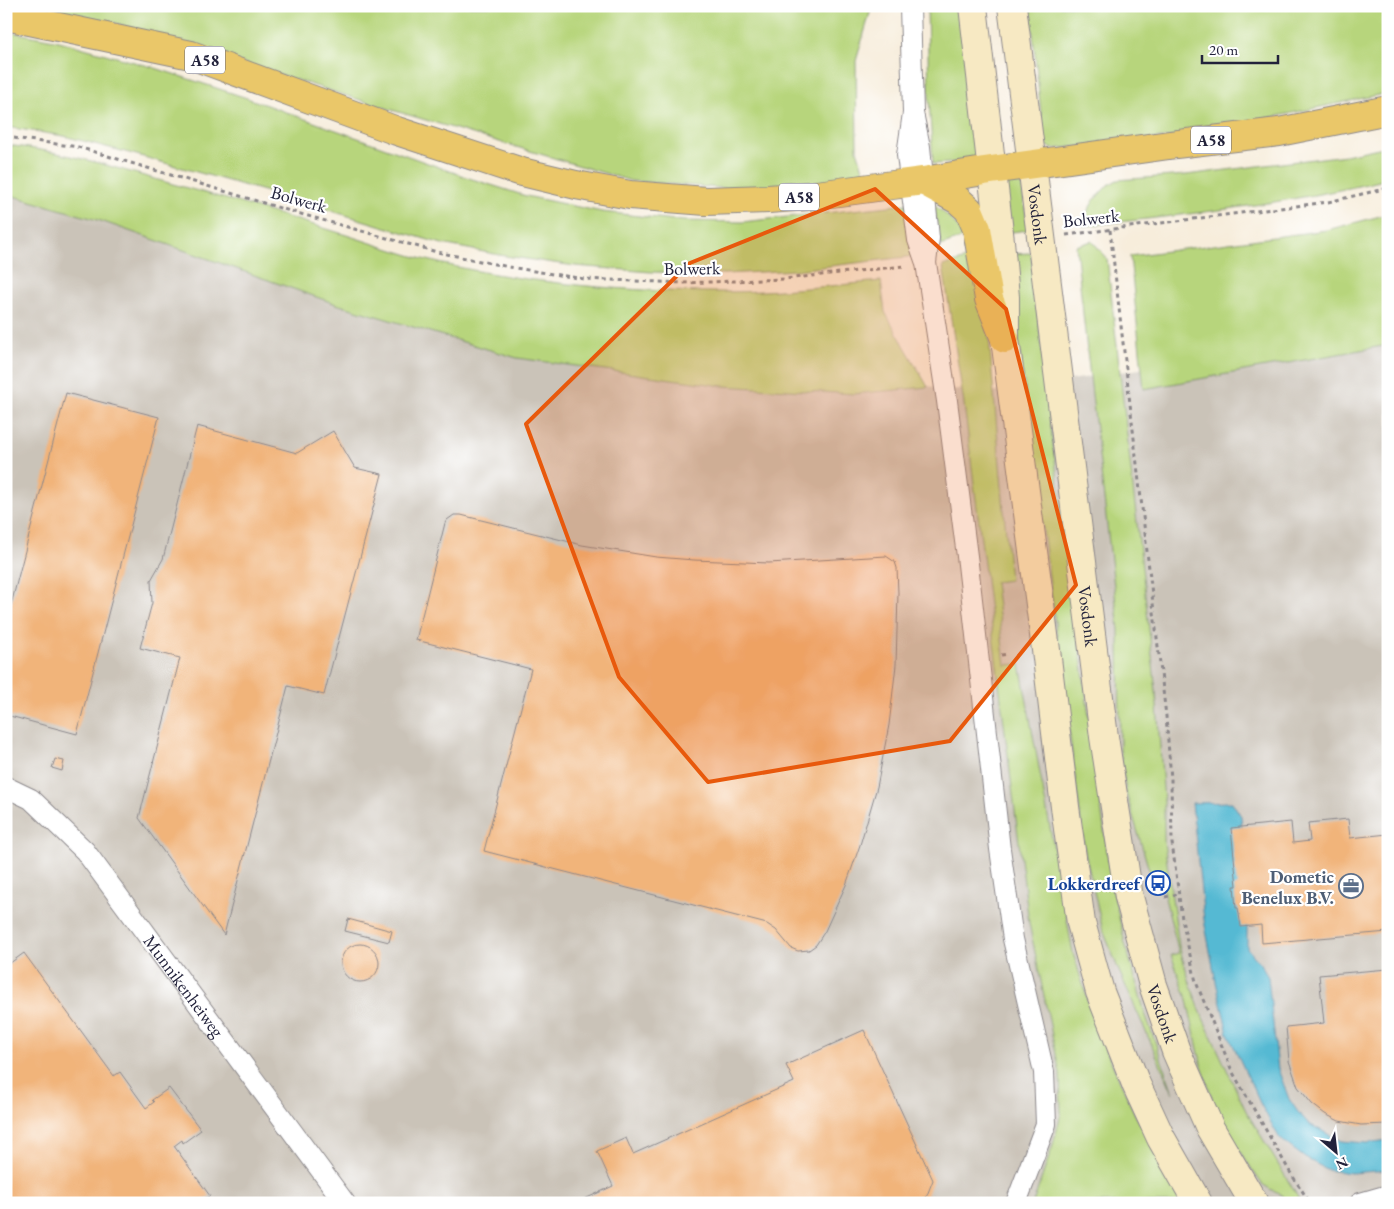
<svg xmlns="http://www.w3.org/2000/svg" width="1394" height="1209" viewBox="0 0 1394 1209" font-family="'EB Garamond',serif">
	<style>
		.industrial { fill: #cac3b8 }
		.green { fill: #b7d57c; stroke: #6c7c5c }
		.water { fill: #54b9d3; stroke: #3b6e87 }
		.building { fill: #f1b47a }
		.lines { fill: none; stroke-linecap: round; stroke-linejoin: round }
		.street-casing { stroke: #8c888b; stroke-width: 22 }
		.secondary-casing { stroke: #8c888b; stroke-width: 30 }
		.highway-casing { stroke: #8c888b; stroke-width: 30 }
		.path { stroke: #8c888b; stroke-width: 3; stroke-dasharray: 4 4; stroke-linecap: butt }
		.street { stroke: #fff; stroke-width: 20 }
		.secondary { stroke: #f7e9c3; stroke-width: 28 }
		.highway { stroke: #eac769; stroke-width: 28 }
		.marked { fill: #e8590c; fill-opacity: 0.2; stroke: #e8590c; stroke-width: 4; stroke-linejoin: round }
		.labels { text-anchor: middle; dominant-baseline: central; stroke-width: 4.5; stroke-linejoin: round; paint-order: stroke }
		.shield { fill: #fff; stroke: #646476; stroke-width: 1 }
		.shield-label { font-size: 16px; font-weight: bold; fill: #22223b }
		.street-label { font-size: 18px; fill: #22223b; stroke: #fff }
		.service-label { font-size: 18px; font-weight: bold; fill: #4e5e75; stroke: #fff; text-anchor: end }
		.transit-label { font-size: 18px; font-weight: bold; fill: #164399; stroke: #fff; text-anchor: end }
	</style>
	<rect width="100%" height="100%" fill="#fff"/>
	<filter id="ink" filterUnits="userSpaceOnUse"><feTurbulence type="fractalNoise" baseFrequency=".02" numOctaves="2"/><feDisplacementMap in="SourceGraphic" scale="10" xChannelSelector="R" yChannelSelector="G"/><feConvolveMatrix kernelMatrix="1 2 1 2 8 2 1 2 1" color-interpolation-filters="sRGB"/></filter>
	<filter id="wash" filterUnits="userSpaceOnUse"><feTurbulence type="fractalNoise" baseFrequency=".0096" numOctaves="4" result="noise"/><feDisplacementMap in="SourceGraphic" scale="20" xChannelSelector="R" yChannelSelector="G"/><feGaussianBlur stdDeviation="1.12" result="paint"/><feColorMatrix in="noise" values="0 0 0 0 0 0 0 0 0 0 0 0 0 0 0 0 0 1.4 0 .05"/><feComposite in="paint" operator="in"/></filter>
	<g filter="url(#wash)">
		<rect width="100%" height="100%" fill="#f7eddb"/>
		<path class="industrial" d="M6 175 546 343 989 393 1372 332 1388 328V1203H6Z"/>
		<path class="green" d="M22 6H872L856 61 857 150 866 178 747 190 631 181 392 110 112 22Z
			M927 6H965L985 161 933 164 929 99Z
			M1030 6H1388V93L1182 136 1052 149 1044 143Z
			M6 31 59 41 152 67 247 98 472 179 526 196 602 212 684 221 742 222 908 204 915 256 797 270 725 274 651 272 575 266 505 256 442 244 285 197 133 154 64 136 6 127Z
			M6 145C55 150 104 164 151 178 210 194 269 211 327 229 364 240 401 254 439 263 532 284 629 292 724 292 776 292 829 286 881 281L885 312 928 387 854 394 723 386 517 358 336 304 101 221 6 194Z
			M1388 146V179C1288 204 1185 215 1083 226L1086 214 1094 200 1107 186 1117 180 1186 175 1346 155Z
			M1020 174 1028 230 1004 233 998 180Z
			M934 205C947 215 956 223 964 237L941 246Z
			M1388 214V345L1144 389 1130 256 1327 230Z
			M1092 241 1107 258 1156 691 1164 802V842L1179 946 1190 983 1203 1018 1246 1111 1299 1199 1288 1200 1262 1184 1236 1146 1213 1101 1201 1062 1186 996 1171 955 1179 953 1160 878 1152 880 1126 793 1120 750 1119 630 1086 342 1076 246Z
			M1031 253 1050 422 1111 883 1125 943 1145 1013 1173 1093 1119 971 1102 927 1085 852 1007 254Z
			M972 257 989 337 1010 580 995 582 1005 665 1020 664 1073 953 1089 1004 1109 1057 1135 1115 1186 1203H1033L1052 1148 1061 1114 1060 1074 1029 923 964 404 943 266Z"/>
		<path class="water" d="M1232 802 1241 816 1247 912V948L1259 962 1268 977 1278 1069 1289 1099 1298 1112 1309 1124 1341 1141 1367 1143 1388 1140V1170L1351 1173 1328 1170 1305 1158 1280 1139 1261 1105 1228 1034 1216 982 1204 920 1192 803Z"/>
		<g id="blocks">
			<path class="building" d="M66 393 159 417 77 734 6 715V624Z
				M197 426 297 453 333 431 355 468 382 474 324 695 288 686 224 935 139 818 180 658 140 648 152 603 151 580 163 559Z
				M454 515H461L582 545 656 557 694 560 769 563 886 556 895 562 897 568 898 593 896 665 889 725 877 787 860 845 846 885 825 931 816 945 809 950 798 951 791 948 776 930 767 924 484 851 531 669 416 640 445 523 447 520Z
				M55 759 64 761 62 771 52 768Z
				M1348 819 1350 838 1388 834V932L1262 943 1261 925 1241 927 1238 908H1236L1234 886H1237L1231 828 1291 822 1293 843 1310 841 1308 823Z
				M348 919 392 931 389 942 345 931Z
				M341 963a19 19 0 1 1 38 0a19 19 0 1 1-38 0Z
				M24 953 114 1076 120 1072 146 1108 154 1102 152 1100 169 1088 201 1130 183 1143 182 1140 174 1146 210 1196 195 1203H6V966Z
				M1388 969V1124L1361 1125 1339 1121 1325 1114 1312 1104 1298 1087 1289 1061 1286 1027 1324 1023 1319 975Z
				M864 1030 933 1180 924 1203H576L613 1186 597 1151 626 1138 633 1154 794 1082 786 1065Z"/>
		</g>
	</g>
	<g filter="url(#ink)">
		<use href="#blocks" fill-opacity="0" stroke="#8c888b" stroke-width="1"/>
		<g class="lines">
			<defs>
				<g id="street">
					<path d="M910 6 913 113"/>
					<path d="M913 113 920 147 929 238 926 263 918 240 907 155Z"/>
					<path d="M926 263 947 401 968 564 1000 849 1013 939 1044 1072 1046 1124 1016 1203"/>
					<path id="s1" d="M6 787 31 799 85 851 345 1203"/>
					<path d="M1360 1203 1388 1195"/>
				</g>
				<g id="secondary">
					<path d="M973 6 1000 241 1005 297V339L1046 650 1065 807 1081 923 1100 992 1136 1084 1161 1138 1198 1203"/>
					<path id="s2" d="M1012 6 1104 737 1129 897 1153 985 1176 1051 1210 1128 1254 1203"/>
				</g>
				<path id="highway" d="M6 16 191 55 397 131 522 172 576 185 630 195 706 201 768 199 809 196 923 181 984 171 1169 145 1279 132 1388 110
					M923 181 958 200 969 210 977 229 989 299 1005 339"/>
			</defs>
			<use href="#street" class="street-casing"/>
			<use href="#secondary" class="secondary-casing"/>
			<use href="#highway" class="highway-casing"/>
			<path class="path" d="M6 137 78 147 290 211 437 252 509 267 584 279 684 283 784 279 904 266
				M1110 230 1166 716 1171 779 1172 843 1182 919 1196 982 1232 1071 1290 1172 1310 1203
				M1066 235 1328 202 1388 188
				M1001 655 1008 654
				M1165 897 1178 894"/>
			<use href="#street" class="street"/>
			<use href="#secondary" class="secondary"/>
			<use href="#highway" class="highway"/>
		</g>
	</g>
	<path class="marked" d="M875 189 1006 309 1076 585 950 741 708 782 619 677 526 424 690 263Z"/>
	<defs>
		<symbol id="bus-ring" viewBox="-11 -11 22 22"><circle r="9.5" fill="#fff" stroke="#1a4fb4" stroke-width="1.5"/><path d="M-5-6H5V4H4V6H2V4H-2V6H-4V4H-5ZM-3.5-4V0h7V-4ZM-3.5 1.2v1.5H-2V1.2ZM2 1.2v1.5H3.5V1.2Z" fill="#1a4fb4"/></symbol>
		<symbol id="office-ring" viewBox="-11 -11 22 22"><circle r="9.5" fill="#fff" stroke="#5c6f8a" stroke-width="1.5"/><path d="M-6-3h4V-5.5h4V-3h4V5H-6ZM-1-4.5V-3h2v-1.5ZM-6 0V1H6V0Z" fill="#5c6f8a"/></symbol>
	</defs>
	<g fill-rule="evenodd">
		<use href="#bus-ring" x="1144" y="869" width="28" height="28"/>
		<use href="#office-ring" x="1337" y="872" width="28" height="28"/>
	</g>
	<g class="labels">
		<g class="shield">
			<rect x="185" y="46.5" width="40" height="27" rx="4"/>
			<rect x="1191" y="126.5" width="40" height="27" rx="4"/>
			<rect x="779" y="183.5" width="40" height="27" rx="4"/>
		</g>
		<g class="shield-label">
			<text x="205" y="60">A58</text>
			<text x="1211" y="140">A58</text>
			<text x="799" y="197">A58</text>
		</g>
		<g class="street-label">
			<text transform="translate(299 199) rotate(16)">Bolwerk</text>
			<text stroke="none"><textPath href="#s2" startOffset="210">Vosdonk</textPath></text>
			<text transform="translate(1091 218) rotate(-6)">Bolwerk</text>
			<text transform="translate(692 268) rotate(-1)">Bolwerk</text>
			<text stroke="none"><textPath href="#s2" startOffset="615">Vosdonk</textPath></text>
			<text stroke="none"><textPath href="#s1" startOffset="270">Munnikenheiweg</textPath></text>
			<text stroke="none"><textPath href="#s2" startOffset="1020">Vosdonk</textPath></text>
		</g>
		<g class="service-label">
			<text x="1334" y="876">Dometic<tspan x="1334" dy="21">Benelux B.V.</tspan></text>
		</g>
		<g class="transit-label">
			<text x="1140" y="883">Lokkerdreef</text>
		</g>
	</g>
	<rect width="1394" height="1209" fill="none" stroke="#fff" stroke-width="25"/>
	<g transform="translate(1336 1152) rotate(152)" stroke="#ffffff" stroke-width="4" paint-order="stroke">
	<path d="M0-4L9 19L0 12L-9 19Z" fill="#22223b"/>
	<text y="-8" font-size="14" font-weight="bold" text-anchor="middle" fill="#22223b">N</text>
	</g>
	<path d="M1202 55v8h76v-8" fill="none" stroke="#22223b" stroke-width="2.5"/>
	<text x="1209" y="55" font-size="15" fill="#22223b" stroke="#ffffff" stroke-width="4" paint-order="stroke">20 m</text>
</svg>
